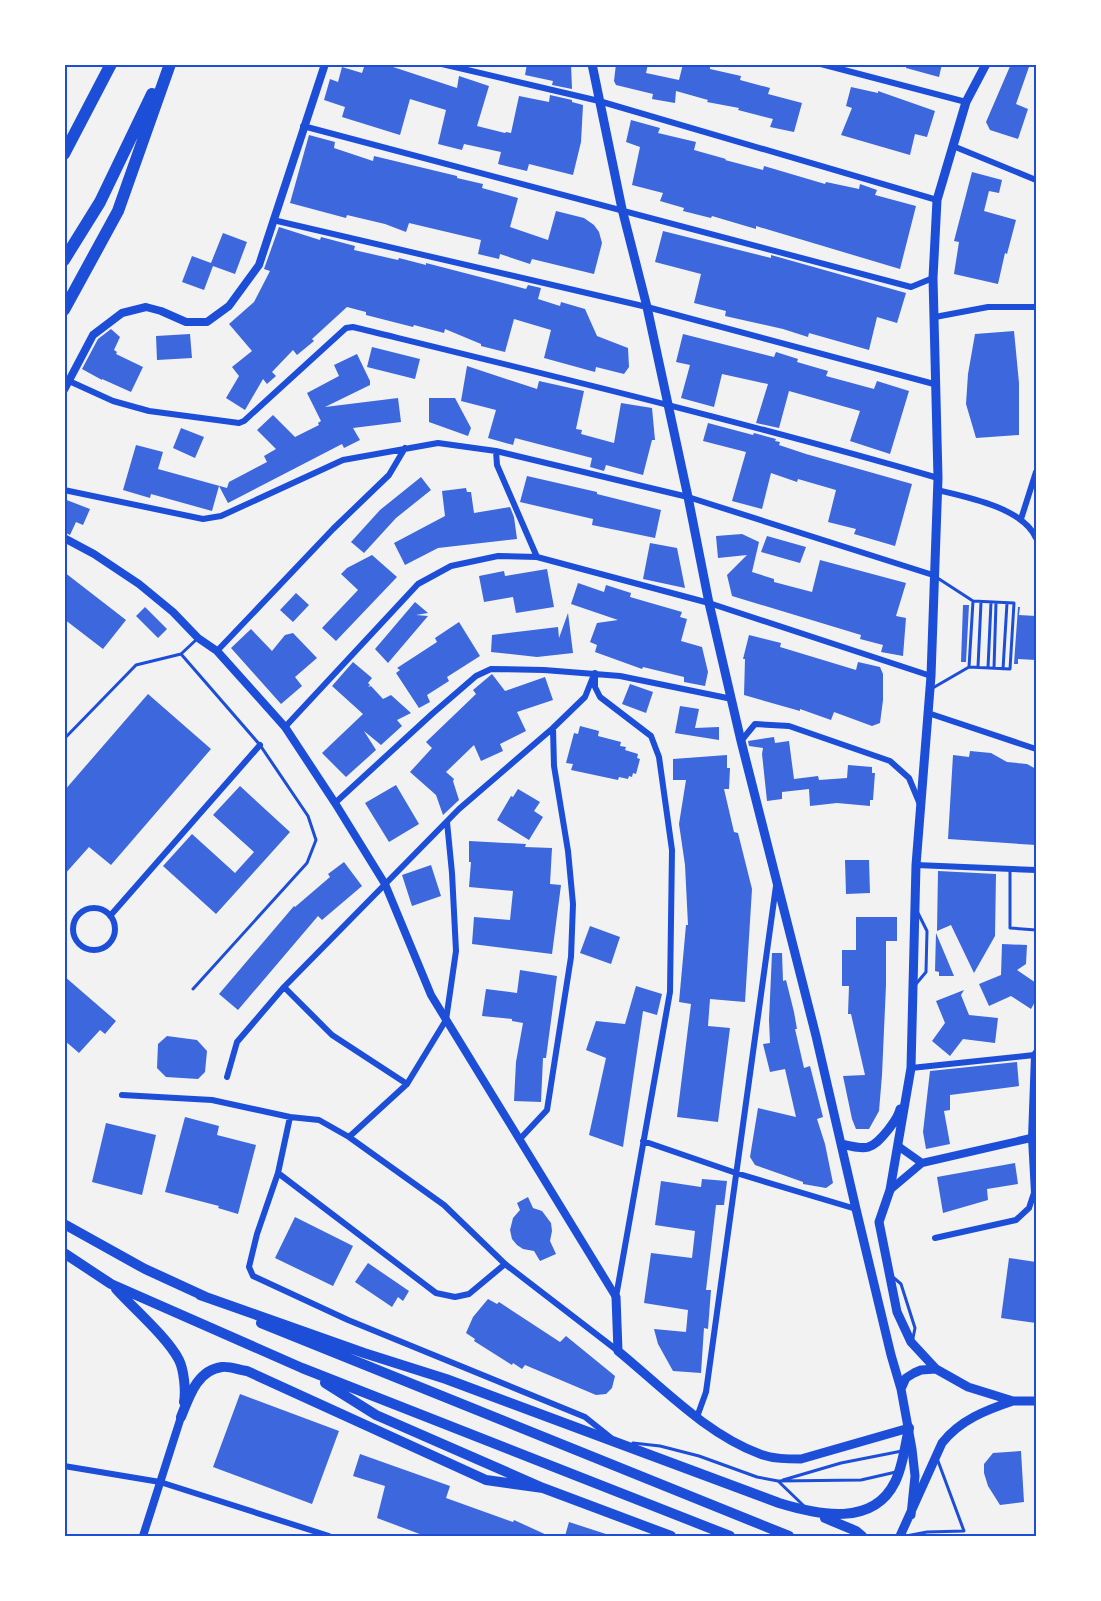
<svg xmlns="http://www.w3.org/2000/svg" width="1101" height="1601" viewBox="0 0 1101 1601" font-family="Arial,sans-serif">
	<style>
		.building { fill: #3d67dc }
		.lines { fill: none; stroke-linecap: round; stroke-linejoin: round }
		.service { stroke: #1d4ed8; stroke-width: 3 }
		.minor { stroke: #1d4ed8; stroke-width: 6 }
		.tertiary { stroke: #1d4ed8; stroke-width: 8 }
		.secondary { stroke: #1d4ed8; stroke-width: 9 }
		.primary { stroke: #1d4ed8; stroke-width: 9 }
		.trunk { stroke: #1d4ed8; stroke-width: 10 }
		.motorway { stroke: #1d4ed8; stroke-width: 12 }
		.neatline { fill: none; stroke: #1d4ed8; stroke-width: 2 }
	</style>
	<rect width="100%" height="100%" fill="#f2f2f2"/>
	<path class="building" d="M365 64H384L457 88 459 76 489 86 477 126 505 133 506 132 511 133 519 96 549 102 550 95 572 100V102L583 105 581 142 573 175 529 164 527 171 498 164 501 152 464 144 462 150 438 144 446 110 410 99 400 135 342 117 345 107 324 100 330 79 338 82 342 67 362 73Z
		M527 64H571L572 89 552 85 553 81 525 75Z
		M616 64H648L646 73 679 80 683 64H701L710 67V69L741 76 740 80 770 88 768 94 802 103 794 132 770 127 773 119 738 110 739 108 707 102 708 100 676 91 675 103 652 99 653 94 616 85 614 81Z
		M907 64H942L939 77 906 68Z
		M1011 64H1030L1016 104 1028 109 1018 139 990 130 986 122Z
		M851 87 878 93V91L935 111 927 137 915 134 910 155 841 135 852 108 846 106Z
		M631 120 660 128 658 133 696 142 694 150 726 159 725 160 763 170 764 166 825 184 826 182 859 189 860 184 877 190 875 195 916 206 900 269 756 226V229L712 216 711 218 683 211 684 208 660 201 663 193 632 185 640 147 626 142Z
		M309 135 335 142 334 148 373 161 374 156 457 176V178L483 184 482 188 518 198 510 227 548 240 556 211 584 218 594 225 599 232 602 243 594 274 532 259 530 264 500 254 499 259 478 254 481 240 409 223 406 232 385 224 347 215 346 218 290 203Z
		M972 172 1002 180 999 193 989 191 984 211 1016 220 1007 254 1005 253 998 284 954 274 959 242 954 241Z
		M279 227 320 240 321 237 355 246 354 250 398 260 399 258 426 265V263L526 289 528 285 541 288 538 299 560 306 561 302 585 309 597 336 628 348 629 367 624 374 596 367 595 372 544 358 551 330 514 319 505 352 481 346V344L445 329 444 333 414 325 413 327 366 315V312L347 307 312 339 314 341 297 355 293 350 272 372 276 376 267 384 263 379 245 410 226 398 239 376 232 367 252 351 229 324 254 302 270 271 264 269Z
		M663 231 771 258V255L906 293 897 323 877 317 869 350 809 333 808 337 783 329 725 316 726 311 694 303 701 274 655 262Z
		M223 233 247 242 235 274 213 266 204 290 182 282 192 256 211 263Z
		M111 329 120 337 114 350 117 352 116 354 143 367 131 392 102 379V380L82 369 98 339Z
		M1014 331 1019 383V435L976 438 966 404 968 374 975 334Z
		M190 334 192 358 157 360 156 336Z
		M683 334 774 357 776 352 798 359 797 362 828 371 826 376 874 389 877 381 909 391 890 454 850 441 860 411 789 391 779 428 756 423 768 384 722 374 714 407 681 398 690 365 676 362Z
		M372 347 420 359 415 379 367 367Z
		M357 354 370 381V385L325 407 398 398 401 422 353 428 360 440 344 448 342 444 228 503 219 486 212 511 151 494 150 498 123 490 136 445 163 452 158 469 227 488 229 482 267 462 264 456 276 449 257 430 273 415 295 437 319 425 318 423 321 421 307 393 339 376 334 365Z
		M467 366 537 389 539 381 584 391 576 429 582 430 581 434 614 443 621 403 652 408 655 440H652L643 475 606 465 604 471 590 467 592 458 515 438 513 445 488 438 496 410 461 401Z
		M429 398H455L471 428 468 436 429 422Z
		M708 423 753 435 754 433 776 439 775 441 780 442 779 445 806 454 912 484 895 546 854 534 856 529 828 522 836 490 798 479 797 482 771 473 762 509 732 501 746 452 703 441Z
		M181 428 204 437 195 458 173 448Z
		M527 476 597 492V494L661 510 655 538 592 525 593 519 520 502Z
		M421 477 431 490 396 518 364 553 351 542 380 510Z
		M466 488 467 492H471L474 513 510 507 514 517 517 539 438 548 405 565 394 543 445 516 442 491Z
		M64 499 90 509 83 525 76 522 70 535 64 532Z
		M742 534 759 542 752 572 774 579V582L812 592 820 560 906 583 896 616 906 618 903 656 881 652 883 645 860 639 861 635 732 596 727 575 747 555 718 558 716 536Z
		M767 536 806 547 800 563 761 552Z
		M650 543 677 548 685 588 643 579Z
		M372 555 397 577 336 641 322 628 358 590 341 574 347 568Z
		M547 569 554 607 516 613 513 597 484 602 479 576 504 571 505 576Z
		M64 572 126 620 103 649 64 619Z
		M578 583 604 592 606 585 631 593 630 597 682 612 680 617 687 619 681 641 702 647 708 672 705 686 684 682V677L643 667 642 669 595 652 597 645 590 642 597 623 618 620 571 604Z
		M296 593 309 605 293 622 280 610Z
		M415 602 428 613 416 615 428 616 388 663 375 649Z
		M963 605H969L966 662H961Z
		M145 607 167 629 158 638 136 616Z
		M1018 607H1020L1019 615 1036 616V660L1018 659V664H1014Z
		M568 613 573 653 537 657 491 652 492 635 558 627 559 638Z
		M459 622 480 656 447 677 449 681 427 695 430 702 419 708 396 673 400 670 397 668 437 642 435 638Z
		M251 629 272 651 285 635 293 633 317 658 295 677 302 686 281 704 231 648Z
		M749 635 781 643 780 647 856 670 858 662 880 667 883 674V700L880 723 872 726 834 712 831 720 800 709V711L744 695 745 659H743Z
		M353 662 372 678 368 683 370 685 368 687 371 686 383 699 391 695 411 713 397 720 402 726 381 745 364 731 376 750 346 777 322 753 363 714 332 686Z
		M492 674 505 691 545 677 553 700 517 712 526 731 500 744 503 751 481 761 474 745 446 772 454 779 453 781 459 800 443 815 436 795 410 772 432 748 426 742 476 694 473 690Z
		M630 684 653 692 646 713 622 704Z
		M148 694 211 749 111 865 89 847 64 875V791Z
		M680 706 699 709 695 728 719 727V740L675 733Z
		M580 726 599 731 598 736 621 742 620 746 626 747 625 750 638 754 637 758 640 759 636 774 633 773 632 777 629 776 628 779 619 777 618 780 571 770 573 764 566 763 574 733 578 734Z
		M774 737 775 743 789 741 794 779 818 776 819 780 847 778 848 765 872 767V773H875L873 800H870V806L837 803 810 806 809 789 782 792V799L767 801 762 754 763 748 749 746 748 741Z
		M970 751 991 753 1007 762 1027 764 1036 769V845L948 839 953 755 969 757Z
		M727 755V768H730L729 789H724L734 832 738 833 752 889 745 1002 710 999 708 1026 730 1028 718 1122 677 1117 691 1004 679 1002 686 925H688L685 865 679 824 686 780H673V759Z
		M396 785 419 824 389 842 365 803Z
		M240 786 290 832 216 914 163 866 192 834 235 873 254 852 213 815Z
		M518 789 540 802 534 811 543 817 529 840 497 820 511 796 513 797Z
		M469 841 526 844 525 847 552 848 550 884 561 885 552 954 472 944 474 917 510 920 513 891 469 887 471 862H469Z
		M845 860H869L870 893 846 894Z
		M344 862 362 886 322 920 318 916 238 1010 219 994 294 906 295 907 330 877 328 874Z
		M431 865 441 896 412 906 402 875Z
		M938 871 996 874 995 936 974 973 951 925 937 931Z
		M856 917H897V941H886V985L882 1075 879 1111 869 1129H856L852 1119 843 1076 865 1075 851 1014H848L849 986H842V950H856Z
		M590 926 620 937 611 964 580 953Z
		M936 933 954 976H939V972L935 971Z
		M1002 944 1027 945 1026 964 1017 970 1036 983V1000L1031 1009 1011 996 989 1006 979 984 1001 975Z
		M772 953H782L783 981 786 980 794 1012 797 1029H795L804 1068 810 1066 823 1117 817 1119 825 1144 833 1183 826 1188 803 1184V1182L755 1165 750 1157 758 1108 796 1117 785 1069 770 1072 763 1044 770 1043 769 1020Z
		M520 970 557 976 546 1058H543L541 1102 514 1101 516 1062 523 1023 512 1021V1019L482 1016 486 989 517 993Z
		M64 976 116 1021 105 1034 100 1030 79 1053 64 1040Z
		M636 986 662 994 657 1015 643 1011 623 1147 589 1135 606 1058 586 1050 596 1021 625 1024Z
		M964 990 961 995 969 1015 998 1018 995 1043 963 1039 950 1056 932 1041 945 1023 936 1001Z
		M167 1036 197 1040 207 1051 205 1072 198 1079 166 1077 157 1068 158 1044Z
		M1017 1062 1019 1086 950 1095V1110L944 1111 950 1144 926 1149 923 1132 930 1071Z
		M185 1117 219 1126 217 1135 256 1145 238 1214 218 1208 219 1206 165 1192Z
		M106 1123 156 1135 142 1195 92 1182Z
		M1015 1163 1018 1184 987 1189 988 1200 943 1213 937 1177Z
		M702 1179 727 1181 724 1205H716L706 1290H711L708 1329 704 1328 701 1373 673 1371 658 1344 654 1329 686 1332 688 1310 644 1303 651 1253 692 1258 695 1231 655 1225 661 1181 701 1187Z
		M528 1197 533 1208 542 1211 551 1223 552 1231 550 1241 556 1254 540 1261 534 1251 523 1249 517 1245 512 1239 510 1230 513 1218 520 1210 517 1203Z
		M295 1217 353 1246 333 1286 275 1258Z
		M1009 1258 1036 1262V1323L1001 1318Z
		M368 1263 409 1291 403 1301 398 1297 392 1307 355 1282Z
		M488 1299 497 1304 499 1302 560 1342 566 1336 615 1376 612 1388 606 1394 596 1395 525 1365 522 1369 513 1363 512 1365 474 1341 475 1339 466 1333 473 1317Z
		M240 1394 339 1431 312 1504 213 1467Z
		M1021 1451 1024 1502 1000 1505 988 1486 984 1473V1464L993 1453Z
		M360 1454 450 1486 446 1498 513 1522 514 1520 549 1536H425L377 1518 385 1486 353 1476Z
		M569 1522 606 1534 605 1536H565Z"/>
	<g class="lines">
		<path class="service" d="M181 654 197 639
			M969 667 973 601
			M978 667 981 602
			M988 668 991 602
			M994 668 996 603
			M1003 669 1007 603
			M931 689 969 667 1010 669 1014 603 973 601 936 577
			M64 739 136 665 181 654 260 745 308 816 316 840 307 863 193 989
			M1010 869V928L1036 930
			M916 984 926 972 927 931 918 913
			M894 1278 901 1284 915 1328 913 1338
			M633 1443 660 1446 699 1456 757 1477 778 1481 861 1480 896 1472
			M783 1480 841 1463 902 1451
			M778 1481 803 1505
			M906 1536 927 1532 964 1531 938 1461"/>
		<path class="minor" d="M442 64 599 101 937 200
			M821 64 966 102
			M303 126 911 287 933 278
			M953 146 1036 180
			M273 220 647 307 934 384
			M935 317 988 307H1036
			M69 381 113 401 149 411 239 423 244 421 346 328 353 327C549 375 744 422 938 478
			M496 451 497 465 537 557
			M64 490 203 519 221 516 343 460 438 443 496 451 688 497 933 575
			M937 490C967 497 1023 508 1036 538
			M1021 519 1036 472
			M217 651 333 529 389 475 405 448
			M595 673V687L600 697 651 736 659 757 672 850 670 992 616 1297
			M928 713 1036 749
			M285 727 418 584 451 566 498 556 537 557 709 603 931 676
			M741 741 755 724 789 726 890 761 909 778 919 802
			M335 803 432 714 476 676 491 669 544 670 620 676 732 699
			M916 865 1036 870
			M73 929a21 21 0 1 1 42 0a21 21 0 1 1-42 0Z
			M110 916 260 745
			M284 987 332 1035 407 1084
			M911 1068 1034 1055 1036 1052
			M227 1077 237 1042 284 987 459 809 553 728 585 697 593 677
			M122 1095 212 1100 290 1117 319 1120 349 1137 444 1205 505 1264 618 1351
			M290 1117 278 1173 257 1234 249 1267 253 1276 348 1320 585 1417 610 1437
			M349 1137 407 1084 446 1020 456 951 452 873 447 822
			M519 1140 547 1110 571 957 573 904 568 851 554 766 553 728
			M643 1141 736 1173 856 1209
			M278 1173 436 1293 455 1297 469 1294 505 1264
			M935 1238 1016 1220 1029 1208 1034 1193 1031 1138 1034 1055
			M697 1417 706 1392 776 886
			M64 1466 160 1482 329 1536"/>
		<path class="tertiary" d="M64 390 93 335 122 313 146 307 161 311 186 322H207L229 306 259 265 325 64
			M64 538 94 554 139 584 173 612 198 638 217 651 285 727 335 803 385 884 431 995 616 1297
			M898 1146 922 1163
			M890 1190 922 1163 1031 1138 1036 1139
			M143 1536 181 1417"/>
		<path class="secondary" d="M616 1297 618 1351C662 1387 706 1434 760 1454 773 1459 788 1459 801 1459L909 1428"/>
		<path class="primary" d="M592 64 622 209 647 307 688 497 709 603 741 741 816 1036 856 1209 891 1355 901 1389 912 1449 915 1476 911 1515
			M842 1144C867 1150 871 1151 888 1130 893 1123 898 1118 900 1109
			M936 1369 911 1342 897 1312 879 1222 890 1190 911 1068 916 865 931 676 938 478 933 278 937 200 966 102 986 64
			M901 1389 906 1378 914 1373 921 1370 936 1369 968 1387 1013 1401H1036
			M900 1536 942 1443C960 1420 986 1410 1013 1401"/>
		<path class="trunk" d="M64 1224 145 1269 206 1297
			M64 1253 111 1284 302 1368 730 1536
			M116 1289C134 1309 167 1337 179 1360 184 1370 186 1391 184 1402
			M200 1295 364 1353 446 1379 779 1503C818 1515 873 1527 895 1482 903 1466 905 1446 909 1428
			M261 1323 789 1536
			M325 1383 376 1415 543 1488 671 1536
			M181 1417C189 1397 197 1370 222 1367 230 1366 239 1370 247 1371L486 1480 543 1488
			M825 1518 856 1531 862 1536"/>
		<path class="motorway" d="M64 154 111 64
			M64 260 100 202 152 94
			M64 310 118 211 170 64"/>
	</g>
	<rect width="1101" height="1601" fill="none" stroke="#ffffff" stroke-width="132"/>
	<rect x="66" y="66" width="969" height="1469" class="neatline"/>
</svg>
